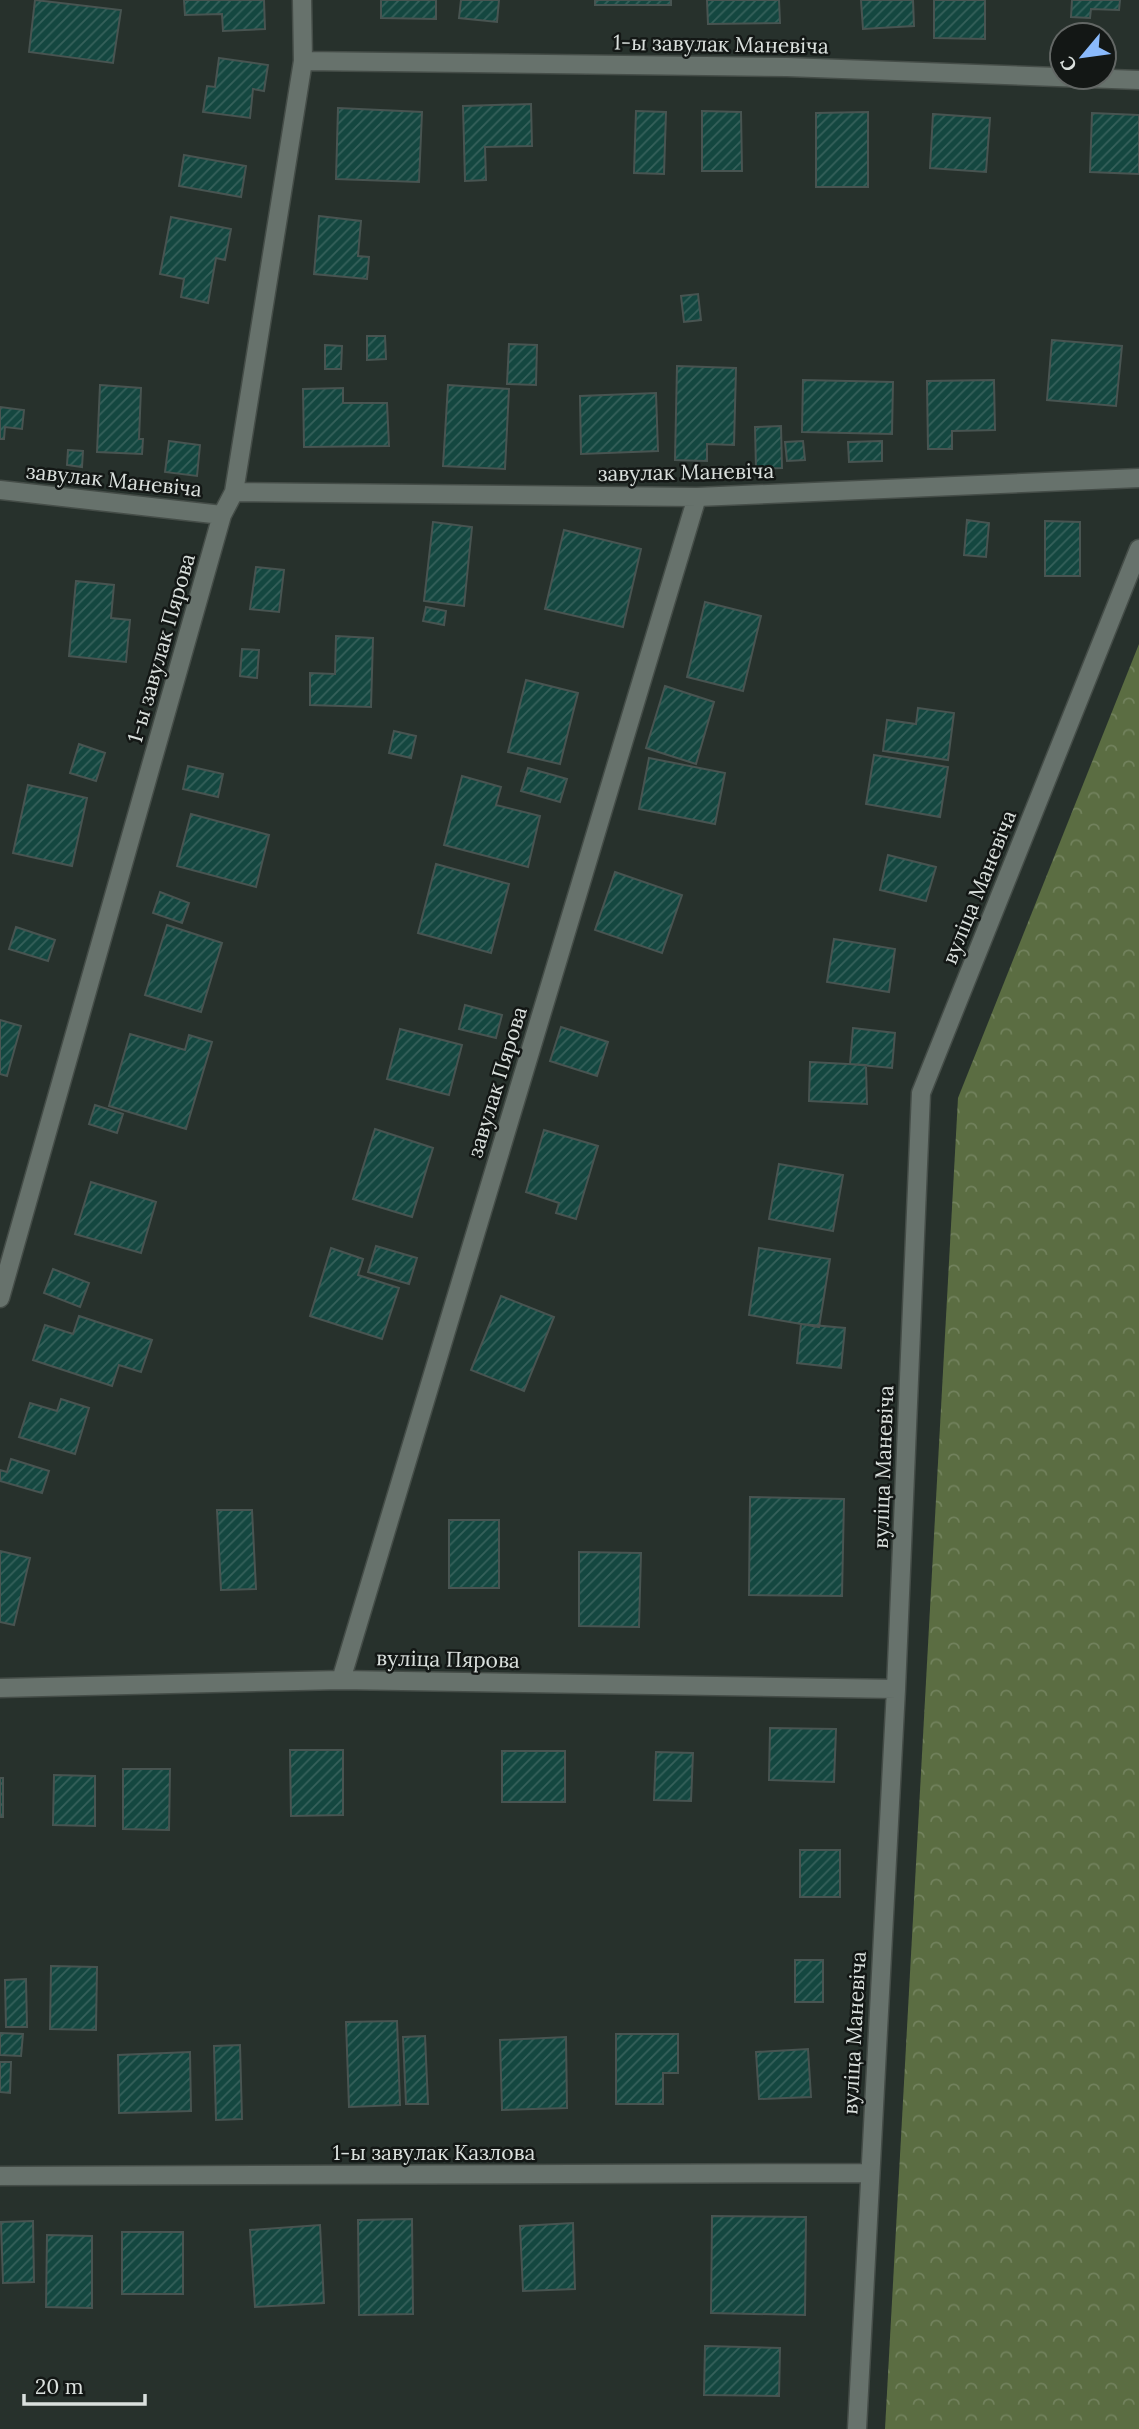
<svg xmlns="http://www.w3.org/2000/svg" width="1139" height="2429" viewBox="0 0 1139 2429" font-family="Lora,serif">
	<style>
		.forest { fill: url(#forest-crowns) }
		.building { fill: url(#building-hatch); stroke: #485451; stroke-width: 2 }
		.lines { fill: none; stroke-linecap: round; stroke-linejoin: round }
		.street-casing { stroke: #454d48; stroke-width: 21 }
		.street { stroke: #67726c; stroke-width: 18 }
		.labels { text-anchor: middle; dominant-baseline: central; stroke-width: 5; stroke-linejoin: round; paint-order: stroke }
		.street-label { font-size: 21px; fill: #dae0dd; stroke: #131715 }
	</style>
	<defs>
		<pattern id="forest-crowns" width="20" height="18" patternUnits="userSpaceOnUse" patternTransform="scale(1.75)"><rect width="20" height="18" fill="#5b6d42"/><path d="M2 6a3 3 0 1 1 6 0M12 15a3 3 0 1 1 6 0" fill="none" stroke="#72825d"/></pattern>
		<pattern id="building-hatch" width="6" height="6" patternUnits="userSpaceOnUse" patternTransform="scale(1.75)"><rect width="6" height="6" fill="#144740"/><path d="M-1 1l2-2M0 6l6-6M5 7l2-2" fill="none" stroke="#36615b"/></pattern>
	</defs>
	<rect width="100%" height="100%" fill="#27312c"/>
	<path class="forest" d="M1139 644V2429H885L958 1098Z"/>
	<path class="building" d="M35 0 121 10 113 63 29 52Z
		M184 0H264L265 29 223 31 222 14 185 15Z
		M381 0H436V19L381 18Z
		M461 0H499L497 22 459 18Z
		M595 0H671V5H595Z
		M707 0H779L780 23 708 24Z
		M861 0H913L914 26 863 29Z
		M934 0H985V39L934 38Z
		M1072 0H1120L1119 10 1091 9 1090 18 1071 17Z
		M219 58 268 65 264 91 253 89 250 118 203 112 207 86 215 87Z
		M531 104 532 146 485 147 486 180 465 181 463 106Z
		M338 108 422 112 419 182 336 179Z
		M636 111 666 112 664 174 634 173Z
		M702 111 741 112 742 171H702Z
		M868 112V187H816V113Z
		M1092 113 1139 115V174L1090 172Z
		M933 114 990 118 986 172 930 168Z
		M184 155 246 166 241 197 179 186Z
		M319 216 361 221 358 256 369 257 367 279 314 274Z
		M171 217 231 229 225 260 216 258 208 303 181 297 184 279 160 274Z
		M698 294 701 320 684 322 681 296Z
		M367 336H385L386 359 367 360Z
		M1052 340 1122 346 1116 406 1047 400Z
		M509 344 537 345 536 385 507 384Z
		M325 345 342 346 341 369H325Z
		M677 366 736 368 734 445 707 444V461L675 460Z
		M803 380 893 382 892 434 802 432Z
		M994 380 995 430 952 431V449H928L927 381Z
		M100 385 141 388 139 439H143L142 454 97 452Z
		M448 385 509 389 505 469 443 466Z
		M343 388V403H387L389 446 304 447 303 389Z
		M656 393 658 451 581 454 580 396Z
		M0 407 24 410 22 429 5 427 4 439H0Z
		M781 426 782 468 756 469 755 427Z
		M169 441 200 445 197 476 165 472Z
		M803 441 805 460 787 461 785 442Z
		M882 441V461L849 462 848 442Z
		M68 450 83 451 82 467 67 465Z
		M967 520 989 523 986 557 964 555Z
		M1045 521 1080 522V576H1045Z
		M433 522 472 527 464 606 424 601Z
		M564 530 641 549 623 627 545 609Z
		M256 567 284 570 279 612 250 609Z
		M76 581 114 585 111 618 130 620 126 662 69 656Z
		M705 602 761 616 743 691 687 677Z
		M426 607 446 611 444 625 423 621Z
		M336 636 373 638 371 707 310 705V673L335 674Z
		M242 649 259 650 257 678 240 676Z
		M526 680 578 693 560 764 508 752Z
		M665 686 714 702 696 764 646 748Z
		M918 708 954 713 948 760 883 751 887 720 916 724Z
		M394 731 416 736 411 758 389 753Z
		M79 744 105 753 96 781 70 773Z
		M874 755 948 767 940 817 866 804Z
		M649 758 725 773 715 824 639 809Z
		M188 766 223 774 218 797 183 789Z
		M528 768 567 779 560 802 521 791Z
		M462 776 501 787 496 805 540 816 528 867 444 845Z
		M28 785 87 798 72 866 13 853Z
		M191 814 269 835 256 887 177 866Z
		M888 855 936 867 926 901 880 890Z
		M436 864 509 884 491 953 418 933Z
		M615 872 682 895 662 953 595 930Z
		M160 892 189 903 182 923 153 913Z
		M167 925 222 943 201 1012 145 995Z
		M16 927 55 940 48 961 9 949Z
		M834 939 895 949 889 992 827 982Z
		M465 1005 502 1015 496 1038 459 1029Z
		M0 1020 21 1026 7 1076 0 1074Z
		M561 1027 608 1042 597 1076 550 1061Z
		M853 1028 895 1033 892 1068 850 1064Z
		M400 1029 462 1045 449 1095 387 1079Z
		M130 1034 185 1050 189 1035 212 1042 186 1129 109 1106Z
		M810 1062 866 1065 867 1104 809 1101Z
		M95 1105 123 1114 117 1133 89 1124Z
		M375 1129 433 1148 412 1217 353 1199Z
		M544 1130 598 1146 576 1219 556 1213 559 1203 526 1192Z
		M779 1164 843 1175 833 1231 769 1219Z
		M91 1182 156 1202 141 1253 75 1234Z
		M376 1246 417 1258 409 1284 368 1272Z
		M331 1248 363 1259 358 1275 399 1288 382 1339 310 1316Z
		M759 1248 830 1259 819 1327 749 1315Z
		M53 1269 89 1283 80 1307 44 1293Z
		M501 1296 554 1317 524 1391 471 1370Z
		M79 1316 152 1340 141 1372 119 1365 112 1386 33 1360 45 1325 73 1334Z
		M801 1324 845 1328 841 1368 797 1363Z
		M61 1399 89 1408 75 1454 19 1437 30 1403 57 1411Z
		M11 1459 49 1471 42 1493 0 1481V1470L7 1472Z
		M750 1497 844 1499 842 1596 749 1595Z
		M217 1510H252L256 1589 221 1590Z
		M449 1520H499V1588H449Z
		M0 1551 30 1558 14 1625 0 1622Z
		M579 1552 641 1553 639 1627 579 1626Z
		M770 1728 836 1729 834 1782 769 1780Z
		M290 1750H343V1815L291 1816Z
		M502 1751H565V1802H502Z
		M656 1752 693 1753 691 1801 654 1800Z
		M123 1769H170L169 1830 123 1829Z
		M54 1775 95 1776V1826L53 1825Z
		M0 1778H3V1817H0Z
		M800 1850H840V1897H800Z
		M795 1960H823V2002H795Z
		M51 1966 97 1967 96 2030 50 2029Z
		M26 1979 27 2027H6L5 1980Z
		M397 2021 400 2105 349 2107 346 2022Z
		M0 2033 23 2034 21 2056 0 2055Z
		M616 2034H678V2073H663V2104H616Z
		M425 2036 428 2104H406L403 2037Z
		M566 2037 567 2108 502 2110 500 2040Z
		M240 2045 242 2119 216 2120 214 2046Z
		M808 2049 811 2097 759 2099 756 2052Z
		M190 2052 191 2111 119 2113 118 2055Z
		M0 2062H11L10 2093 0 2092Z
		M712 2216 806 2217 805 2315 711 2313Z
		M412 2219 413 2314 359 2315 358 2220Z
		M33 2221 34 2282 3 2283 1 2222Z
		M573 2223 575 2289 523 2291 520 2226Z
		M320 2225 324 2303 255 2307 250 2230Z
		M122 2232H183V2294H122Z
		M47 2235 92 2236V2308L46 2307Z
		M705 2346 780 2348 779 2396 704 2395Z"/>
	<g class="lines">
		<defs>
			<path id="street" d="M303 61 787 67 1139 80
				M0 490 222 515
				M234 492 697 497 1139 478
				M0 1298 222 515 234 492 303 61 302 0
				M341 1680 697 497
				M0 1688 341 1680 896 1689
				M0 2176 869 2173
				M857 2429 896 1689 921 1093 1139 549"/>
		</defs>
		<use href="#street" class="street-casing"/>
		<use href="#street" class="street"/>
	</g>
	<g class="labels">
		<g class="street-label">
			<text transform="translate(721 44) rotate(1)">1-ы завулак Маневіча</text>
			<text transform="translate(686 472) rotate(-1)">завулак Маневіча</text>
			<text transform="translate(114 480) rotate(6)">завулак Маневіча</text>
			<text transform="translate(161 648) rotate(-74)">1-ы завулак Пярова</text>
			<text transform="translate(979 887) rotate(-68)">вуліца Маневіча</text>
			<text transform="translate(497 1082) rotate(-73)">завулак Пярова</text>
			<text transform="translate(883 1467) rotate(-88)">вуліца Маневіча</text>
			<text transform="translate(448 1659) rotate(1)">вуліца Пярова</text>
			<text transform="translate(854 2033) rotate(-87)">вуліца Маневіча</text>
			<text x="434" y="2152">1-ы завулак Казлова</text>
		</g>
	</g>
	<g transform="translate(1083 56) rotate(241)"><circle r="33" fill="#131715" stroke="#636765" stroke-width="2"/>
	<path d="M0-5L12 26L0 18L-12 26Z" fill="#8abafc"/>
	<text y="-10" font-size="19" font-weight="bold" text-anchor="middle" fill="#dae0dd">С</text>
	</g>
	<path d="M24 2394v10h121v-10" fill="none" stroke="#dae0dd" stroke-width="3.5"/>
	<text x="35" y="2394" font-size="21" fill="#dae0dd" stroke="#131715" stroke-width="5" paint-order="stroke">20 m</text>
</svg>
